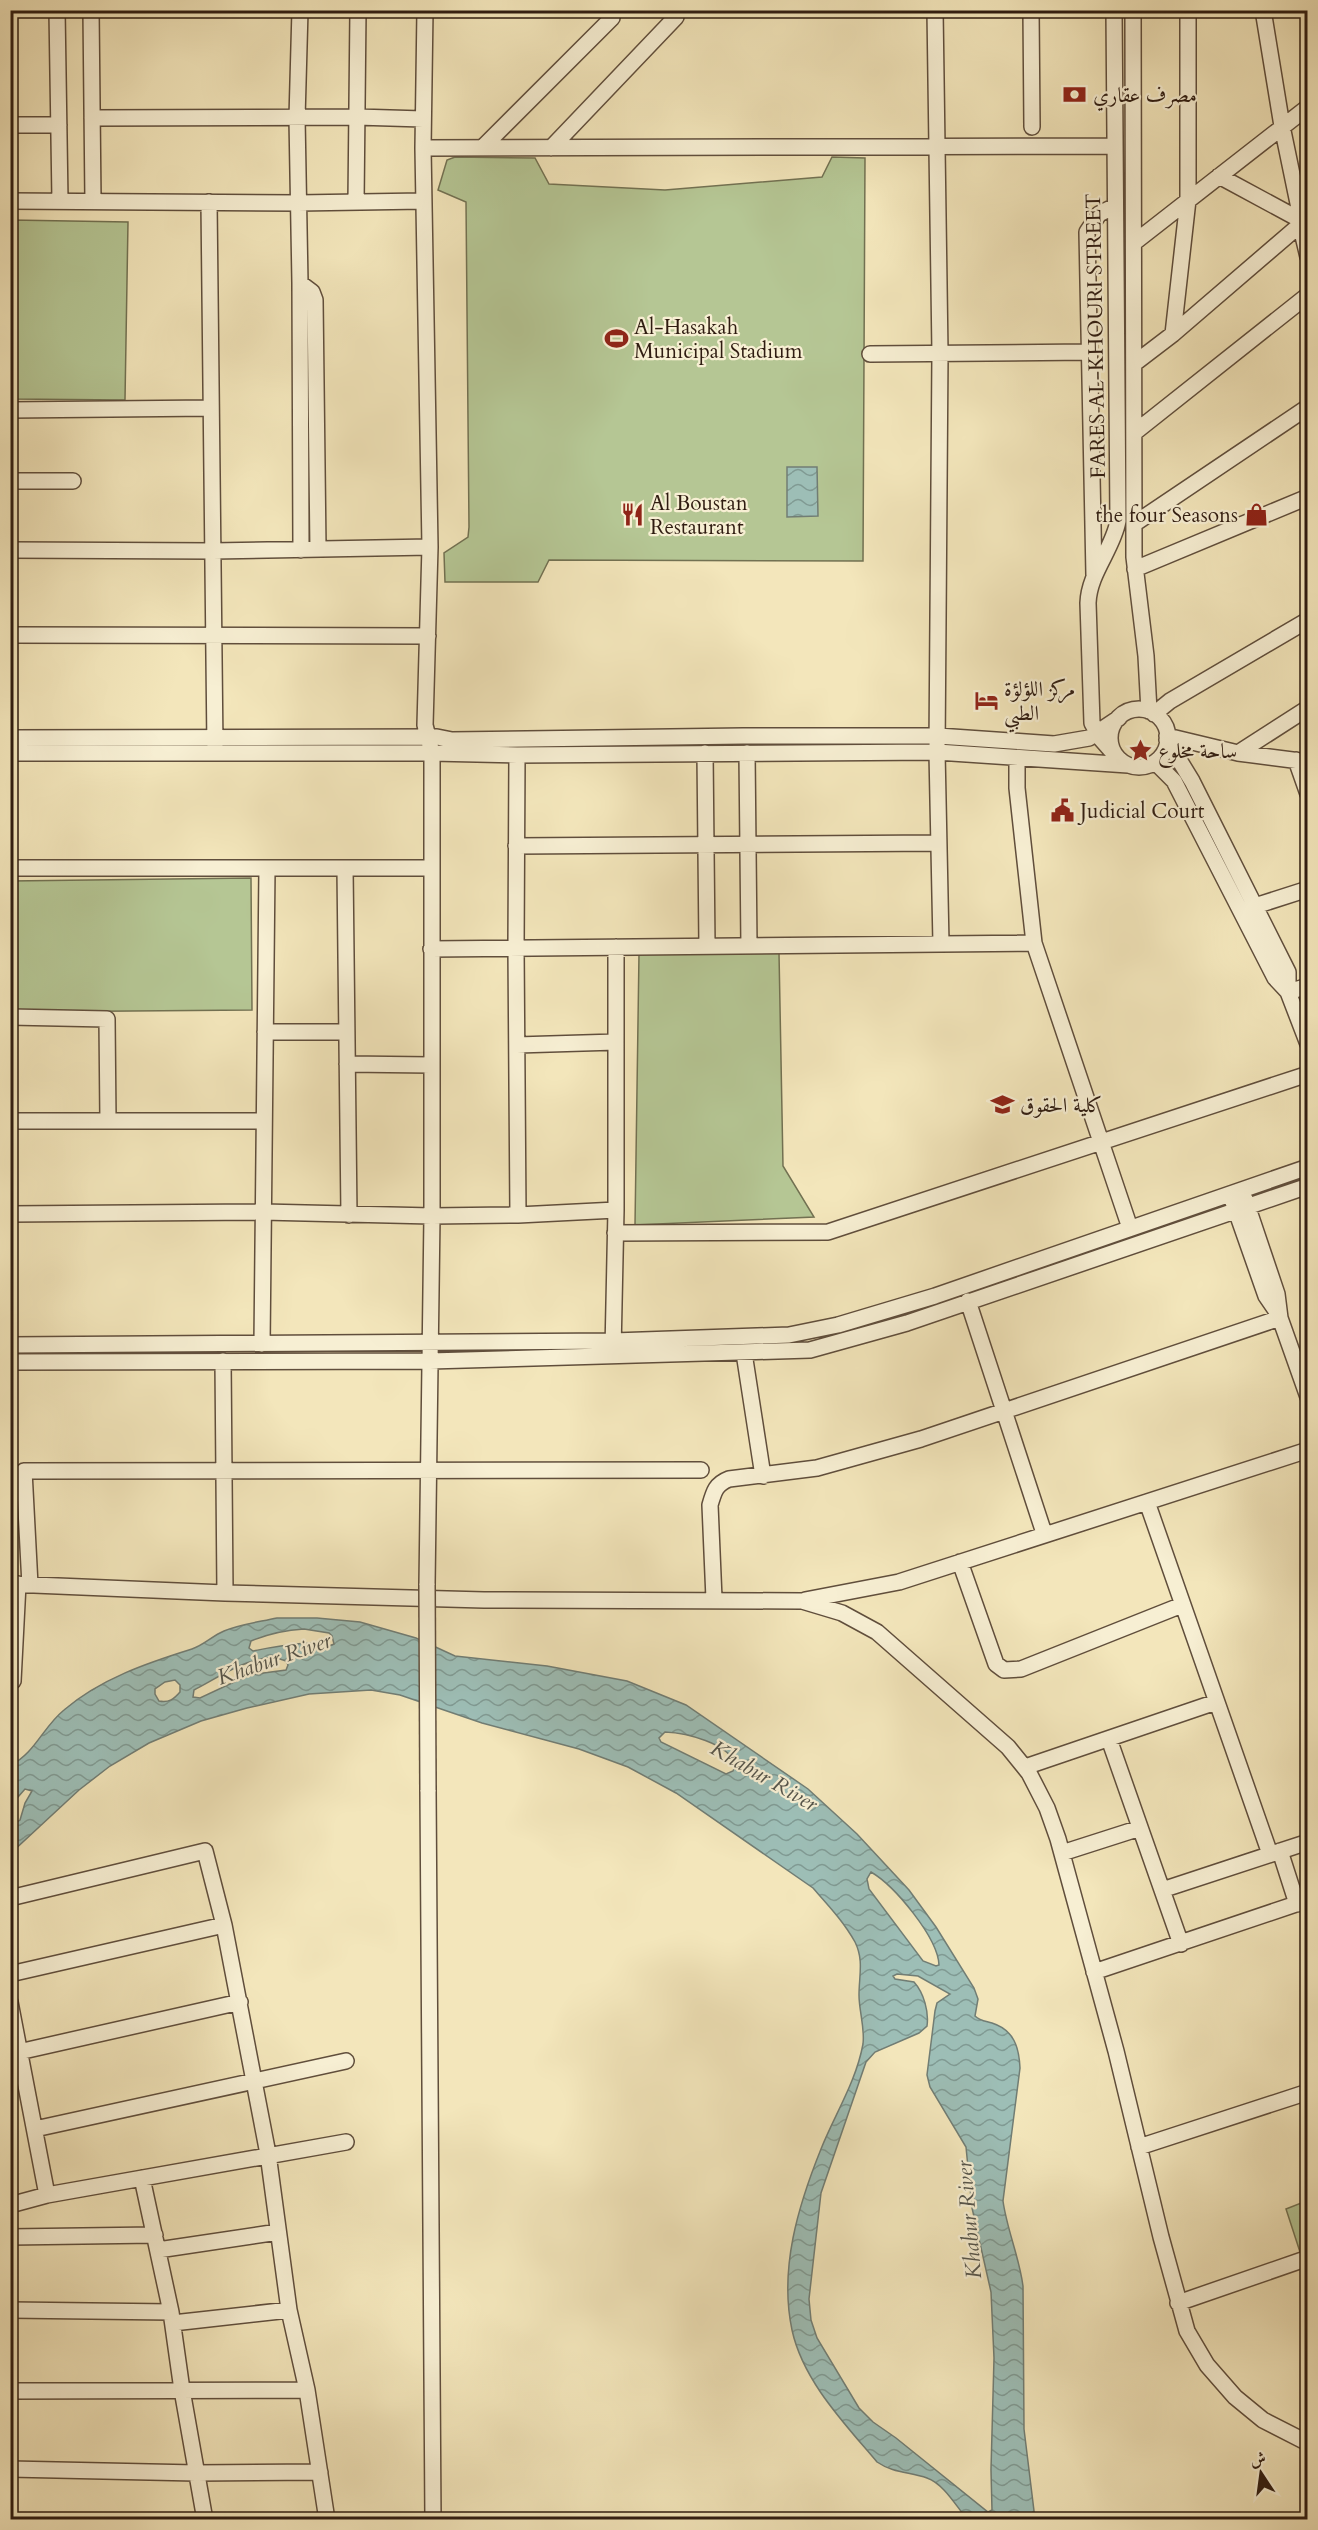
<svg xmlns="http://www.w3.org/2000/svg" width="1318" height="2530" viewBox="0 0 1318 2530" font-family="Cardo,Amiri,serif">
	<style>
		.park { fill: #b5c694; stroke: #727152; stroke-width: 1.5 }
		.water { fill: url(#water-waves); stroke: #717d74; stroke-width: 1.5; fill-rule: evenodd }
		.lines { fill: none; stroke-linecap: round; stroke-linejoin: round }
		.minor-casing { stroke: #604e3c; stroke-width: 18 }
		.minor { stroke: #f7efd3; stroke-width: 15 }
		.minor-bridge-casing { stroke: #604e3c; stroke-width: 18; stroke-linecap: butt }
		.minor-bridge { stroke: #f7efd3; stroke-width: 15 }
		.labels { text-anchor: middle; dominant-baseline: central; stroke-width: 4.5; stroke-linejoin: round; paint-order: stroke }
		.poi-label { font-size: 21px; fill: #2f1c11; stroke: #f7efd3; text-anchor: start }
		.street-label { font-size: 21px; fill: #2f1c11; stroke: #f7efd3 }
		.water-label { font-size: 22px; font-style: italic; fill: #56554b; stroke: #f7efd3 }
	</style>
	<defs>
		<pattern id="water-waves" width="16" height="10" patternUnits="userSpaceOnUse" patternTransform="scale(1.5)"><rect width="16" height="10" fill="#9dbeb6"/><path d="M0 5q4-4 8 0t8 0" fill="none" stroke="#809a93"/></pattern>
	</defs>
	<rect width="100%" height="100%" fill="#f3e6bb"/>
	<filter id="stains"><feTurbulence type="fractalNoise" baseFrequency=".00333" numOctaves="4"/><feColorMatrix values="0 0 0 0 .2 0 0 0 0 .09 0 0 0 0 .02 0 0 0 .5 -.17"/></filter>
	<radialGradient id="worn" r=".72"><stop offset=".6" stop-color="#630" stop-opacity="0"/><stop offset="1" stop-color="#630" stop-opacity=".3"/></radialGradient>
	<path class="park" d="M455 157 535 158 549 184 665 190 822 177 832 157 865 158 863 561 549 560 538 582H445L444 553 468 537 469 527 466 202 438 190 447 160Z
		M11 220 128 222 125 400 11 399Z
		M251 878 252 1010 11 1012 10 881Z
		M779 953 783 1166 814 1217 635 1225 639 954Z
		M1307 2197V2253L1301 2255 1286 2209 1304 2202Z"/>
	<path class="water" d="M787 467H817L818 516 787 517Z
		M277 1618H317L360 1622 416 1638 455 1656 547 1666 627 1681 686 1705 808 1789 857 1834 909 1890 936 1927 974 1988 978 1999 975 2016C980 2021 985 2021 992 2023 1014 2030 1019 2047 1020 2068L1003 2201C1007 2230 1019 2256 1023 2286L1024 2429 1035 2519H967C956 2506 944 2484 927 2478 910 2472 893 2473 877 2462 845 2424 803 2381 792 2330 779 2269 798 2206 821 2149 835 2114 856 2082 863 2044 865 2028 859 2011 859 1995 859 1976 864 1960 855 1942 844 1922 828 1905 813 1888L676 1793 628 1767 579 1749 482 1723 400 1695 371 1690 309 1694 247 1708 201 1721 149 1743 110 1766 79 1790 11 1853V1826L20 1820 25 1803 32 1791 25 1789 11 1805V1765C35 1753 43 1727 64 1710 100 1679 147 1663 192 1649 204 1645 212 1636 224 1631 240 1624 259 1622 277 1618ZM304 1629 329 1633 332 1636 334 1644 329 1646C316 1638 269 1648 253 1651L249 1648 251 1641C268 1634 286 1630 304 1629ZM274 1657 286 1661 288 1665 286 1670 249 1675 200 1698 193 1697 194 1690C219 1677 244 1659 274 1657ZM175 1680 180 1685V1692C174 1699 169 1703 159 1701L155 1694V1689L165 1682ZM665 1732C687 1733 727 1743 736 1764L733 1771 726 1774 661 1742 659 1738ZM871 1872C895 1886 938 1938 939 1965L936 1966 923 1961 869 1889 867 1879ZM897 1974 918 1976 950 1994 937 2003 935 2011 927 2075 930 2087 966 2147 972 2208 991 2292 994 2358 991 2470 992 2510 988 2512 896 2438 873 2422 859 2408 817 2338 811 2320 809 2299 821 2193 866 2062 875 2052 919 2033 927 2026C929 2012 924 1993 914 1982L895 1979 893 1976Z"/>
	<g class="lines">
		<defs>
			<path id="minor" d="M57 10 60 201
				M91 10 93 202
				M300 10 297 118 300 283 301 550
				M425 10 423 148 430 547 425 725 432 753V1216L427 1585
				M935 10 940 353 937 752 941 944
				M1031 10 1032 127
				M1114 10 1118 521C1113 549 1089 573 1088 603L1092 723 1101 739 1116 756
				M1133 10 1134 557 1146 656 1149 711
				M1263 10 1282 126 1300 213 1299 219
				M92 118 357 117 423 119
				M10 125H59
				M423 148 1115 146
				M482 148 612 18
				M551 148 676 17
				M1219 176 1306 223
				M10 201 298 203 423 201
				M209 202 215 748
				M356 202 358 10
				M1308 227 1303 236 1308 257
				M1135 242 1308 107
				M300 283 312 292 315 300 318 549
				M1173 334 1188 200V10
				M870 354 1089 352
				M1135 363 1173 334 1308 218
				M10 410 211 408
				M1134 433 1308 295
				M10 481H73
				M1134 524 1308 407
				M10 550 213 551 430 547
				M1135 569 1308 497
				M1094 575 1087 232 1099 214 1115 206
				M10 635 428 636
				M1110 738a29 29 0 1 1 58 0a29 29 0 1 1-58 0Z
				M1154 714 1170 701 1308 620
				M1167 736 1238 753 1308 762
				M10 738 437 737 452 740 743 736H938L1054 744 1089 738 1119 718
				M1167 740 1192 781 1288 972V992L1308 1044
				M10 753H432L517 755 937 752 1128 765
				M705 753 707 946
				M747 753 749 946
				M1238 753 1308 708
				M517 755 516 948 518 1215
				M1017 758V788L1034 943 1130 1228
				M1296 760 1308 794
				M1155 762 1174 781 1275 978 1288 992
				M516 846 939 843
				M10 868H430
				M345 868 349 1215
				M1255 906 1308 889
				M431 949 1034 943
				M1288 992 1308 986
				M10 1017 107 1019 108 1121
				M265 1032H347
				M517 1045 616 1042
				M347 1064 431 1065
				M10 1121H264
				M1245 1199 1277 1294 1280 1318 1308 1397
				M1233 1202 1266 1296 1279 1315
				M10 1214 263 1212 432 1216 518 1215 616 1210
				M615 1233 828 1232 1308 1074
				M968 1301 1044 1533
				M262 1344 267 868
				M10 1345 614 1341 789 1335 838 1325 935 1296 1308 1167
				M613 1350 616 1210V947
				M744 1353 763 1476
				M223 1361 225 1593
				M10 1362 430 1361 810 1350 907 1323 1308 1186
				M1147 1502 1270 1854
				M960 1562 996 1664 1004 1670 1021 1669 1182 1605
				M10 1584 225 1593 484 1600 802 1601 842 1613 877 1632 1008 1747 1029 1773 1047 1808 1058 1839 1116 2051 1161 2237 1187 2331 1207 2365 1235 2397 1263 2420 1308 2443
				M30 1585 24 1471 701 1470
				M714 1599 710 1505C714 1491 716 1484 729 1479L817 1468 921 1439 1280 1318
				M805 1600 899 1582 1308 1450
				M10 1680 13 1681 18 1584
				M1109 1739 1181 1944
				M1025 1767 1216 1702
				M428 1790 433 2520
				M1280 1851 1297 1904
				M1062 1853 1140 1828
				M1162 1890 1308 1842
				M10 1898 205 1851 224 1925 268 2154 289 2310 307 2390 327 2520
				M1094 1972 1308 1900
				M10 1974 224 1925
				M10 2002 47 2195
				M10 2054 240 2002
				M35 2129 346 2061
				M1139 2147 1308 2092
				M142 2178 171 2312 182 2390 205 2520
				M10 2205 47 2195 346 2142
				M10 2237 155 2235
				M158 2250 278 2232
				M1178 2303 1308 2258
				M10 2310 171 2312
				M173 2323 289 2310
				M10 2391 307 2390
				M10 2469 196 2473 320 2472"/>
		</defs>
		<use href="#minor" class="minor-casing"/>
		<use href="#minor" class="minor"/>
		<defs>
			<path id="minor-bridge" d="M427 1585 428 1790"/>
		</defs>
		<use href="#minor-bridge" class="minor-bridge-casing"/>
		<use href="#minor-bridge" class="minor-bridge"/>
	</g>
	<defs>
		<symbol id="bank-bare" viewBox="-9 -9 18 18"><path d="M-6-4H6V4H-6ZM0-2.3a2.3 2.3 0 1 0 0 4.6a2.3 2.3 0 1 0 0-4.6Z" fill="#8f2418" stroke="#f7efd3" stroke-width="2.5" paint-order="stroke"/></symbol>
		<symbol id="stadium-bare" viewBox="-9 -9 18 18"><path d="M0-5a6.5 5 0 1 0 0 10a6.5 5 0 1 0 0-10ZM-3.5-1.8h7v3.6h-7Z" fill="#8f2418" stroke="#f7efd3" stroke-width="2.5" paint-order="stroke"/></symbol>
		<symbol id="restaurant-bare" viewBox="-9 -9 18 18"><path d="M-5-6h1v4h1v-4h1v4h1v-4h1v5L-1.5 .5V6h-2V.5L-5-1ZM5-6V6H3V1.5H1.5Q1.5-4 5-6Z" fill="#8f2418" stroke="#f7efd3" stroke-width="2.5" paint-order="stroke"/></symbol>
		<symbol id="shop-bare" viewBox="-9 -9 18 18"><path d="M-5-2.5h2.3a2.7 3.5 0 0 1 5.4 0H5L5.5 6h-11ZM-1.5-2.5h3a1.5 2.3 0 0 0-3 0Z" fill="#8f2418" stroke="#f7efd3" stroke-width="2.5" paint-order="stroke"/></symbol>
		<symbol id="hotel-bare" viewBox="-9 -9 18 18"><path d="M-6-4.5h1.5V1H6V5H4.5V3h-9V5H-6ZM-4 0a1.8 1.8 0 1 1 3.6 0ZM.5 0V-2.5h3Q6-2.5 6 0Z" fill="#8f2418" stroke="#f7efd3" stroke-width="2.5" paint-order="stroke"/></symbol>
		<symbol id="sight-bare" viewBox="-9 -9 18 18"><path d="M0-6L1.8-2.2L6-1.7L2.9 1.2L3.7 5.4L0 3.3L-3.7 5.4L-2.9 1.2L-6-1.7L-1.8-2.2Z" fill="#8f2418" stroke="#f7efd3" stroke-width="2.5" paint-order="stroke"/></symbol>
		<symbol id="civic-bare" viewBox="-9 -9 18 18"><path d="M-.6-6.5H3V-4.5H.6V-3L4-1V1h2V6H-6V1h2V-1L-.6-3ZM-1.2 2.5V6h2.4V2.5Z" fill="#8f2418" stroke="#f7efd3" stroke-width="2.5" paint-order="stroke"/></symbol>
		<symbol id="university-bare" viewBox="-9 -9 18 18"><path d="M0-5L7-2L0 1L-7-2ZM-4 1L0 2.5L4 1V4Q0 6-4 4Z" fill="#8f2418" stroke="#f7efd3" stroke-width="2.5" paint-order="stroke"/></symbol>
	</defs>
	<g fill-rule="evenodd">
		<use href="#bank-bare" x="1058" y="78" width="33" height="33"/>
		<use href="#stadium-bare" x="600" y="322" width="33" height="33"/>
		<use href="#restaurant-bare" x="616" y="498" width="33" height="33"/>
		<use href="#shop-bare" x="1240" y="498" width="33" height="33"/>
		<use href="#hotel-bare" x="970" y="684" width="33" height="33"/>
		<use href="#sight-bare" x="1124" y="734" width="33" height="33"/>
		<use href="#civic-bare" x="1046" y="794" width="33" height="33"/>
		<use href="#university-bare" x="986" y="1088" width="33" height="33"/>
	</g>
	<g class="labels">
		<g class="poi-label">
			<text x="1093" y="95">مصرف عقاري</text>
			<text x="634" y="327">Al-Hasakah<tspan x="634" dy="24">Municipal Stadium</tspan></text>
			<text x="650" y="503">Al Boustan<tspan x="650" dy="24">Restaurant</tspan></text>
			<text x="1238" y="515" text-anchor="end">the four Seasons</text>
			<text x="1004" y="689">مركز اللؤلؤة<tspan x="1004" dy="24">الطبي</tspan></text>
			<text x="1158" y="751">ساحة مخلوع</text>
			<text x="1080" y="811">Judicial Court</text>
			<text x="1020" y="1105">كلية الحقوق</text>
		</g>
		<g class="street-label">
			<text transform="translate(1096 336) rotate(-91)">FARES AL-KHOURI STREET</text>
		</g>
		<g class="water-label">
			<text transform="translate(274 1659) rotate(-19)">Khabur River</text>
			<text transform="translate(764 1776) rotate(30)">Khabur River</text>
			<text transform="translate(969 2220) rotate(-95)">Khabur River</text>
		</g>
	</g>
	<rect width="1318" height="2530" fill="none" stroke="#f3e6bb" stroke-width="36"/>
	<rect x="12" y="12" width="1294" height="2506" fill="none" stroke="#2f1c11" stroke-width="3"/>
	<rect x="18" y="18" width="1282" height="2494" fill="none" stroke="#2f1c11" stroke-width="1.5"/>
	<g transform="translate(1261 2473) rotate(347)" stroke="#f7efd3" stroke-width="4.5" paint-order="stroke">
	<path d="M0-4.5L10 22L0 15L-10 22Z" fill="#2f1c11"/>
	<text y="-9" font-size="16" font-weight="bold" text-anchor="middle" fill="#2f1c11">ش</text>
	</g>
	<rect width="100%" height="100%" filter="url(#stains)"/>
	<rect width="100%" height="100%" fill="url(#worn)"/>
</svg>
